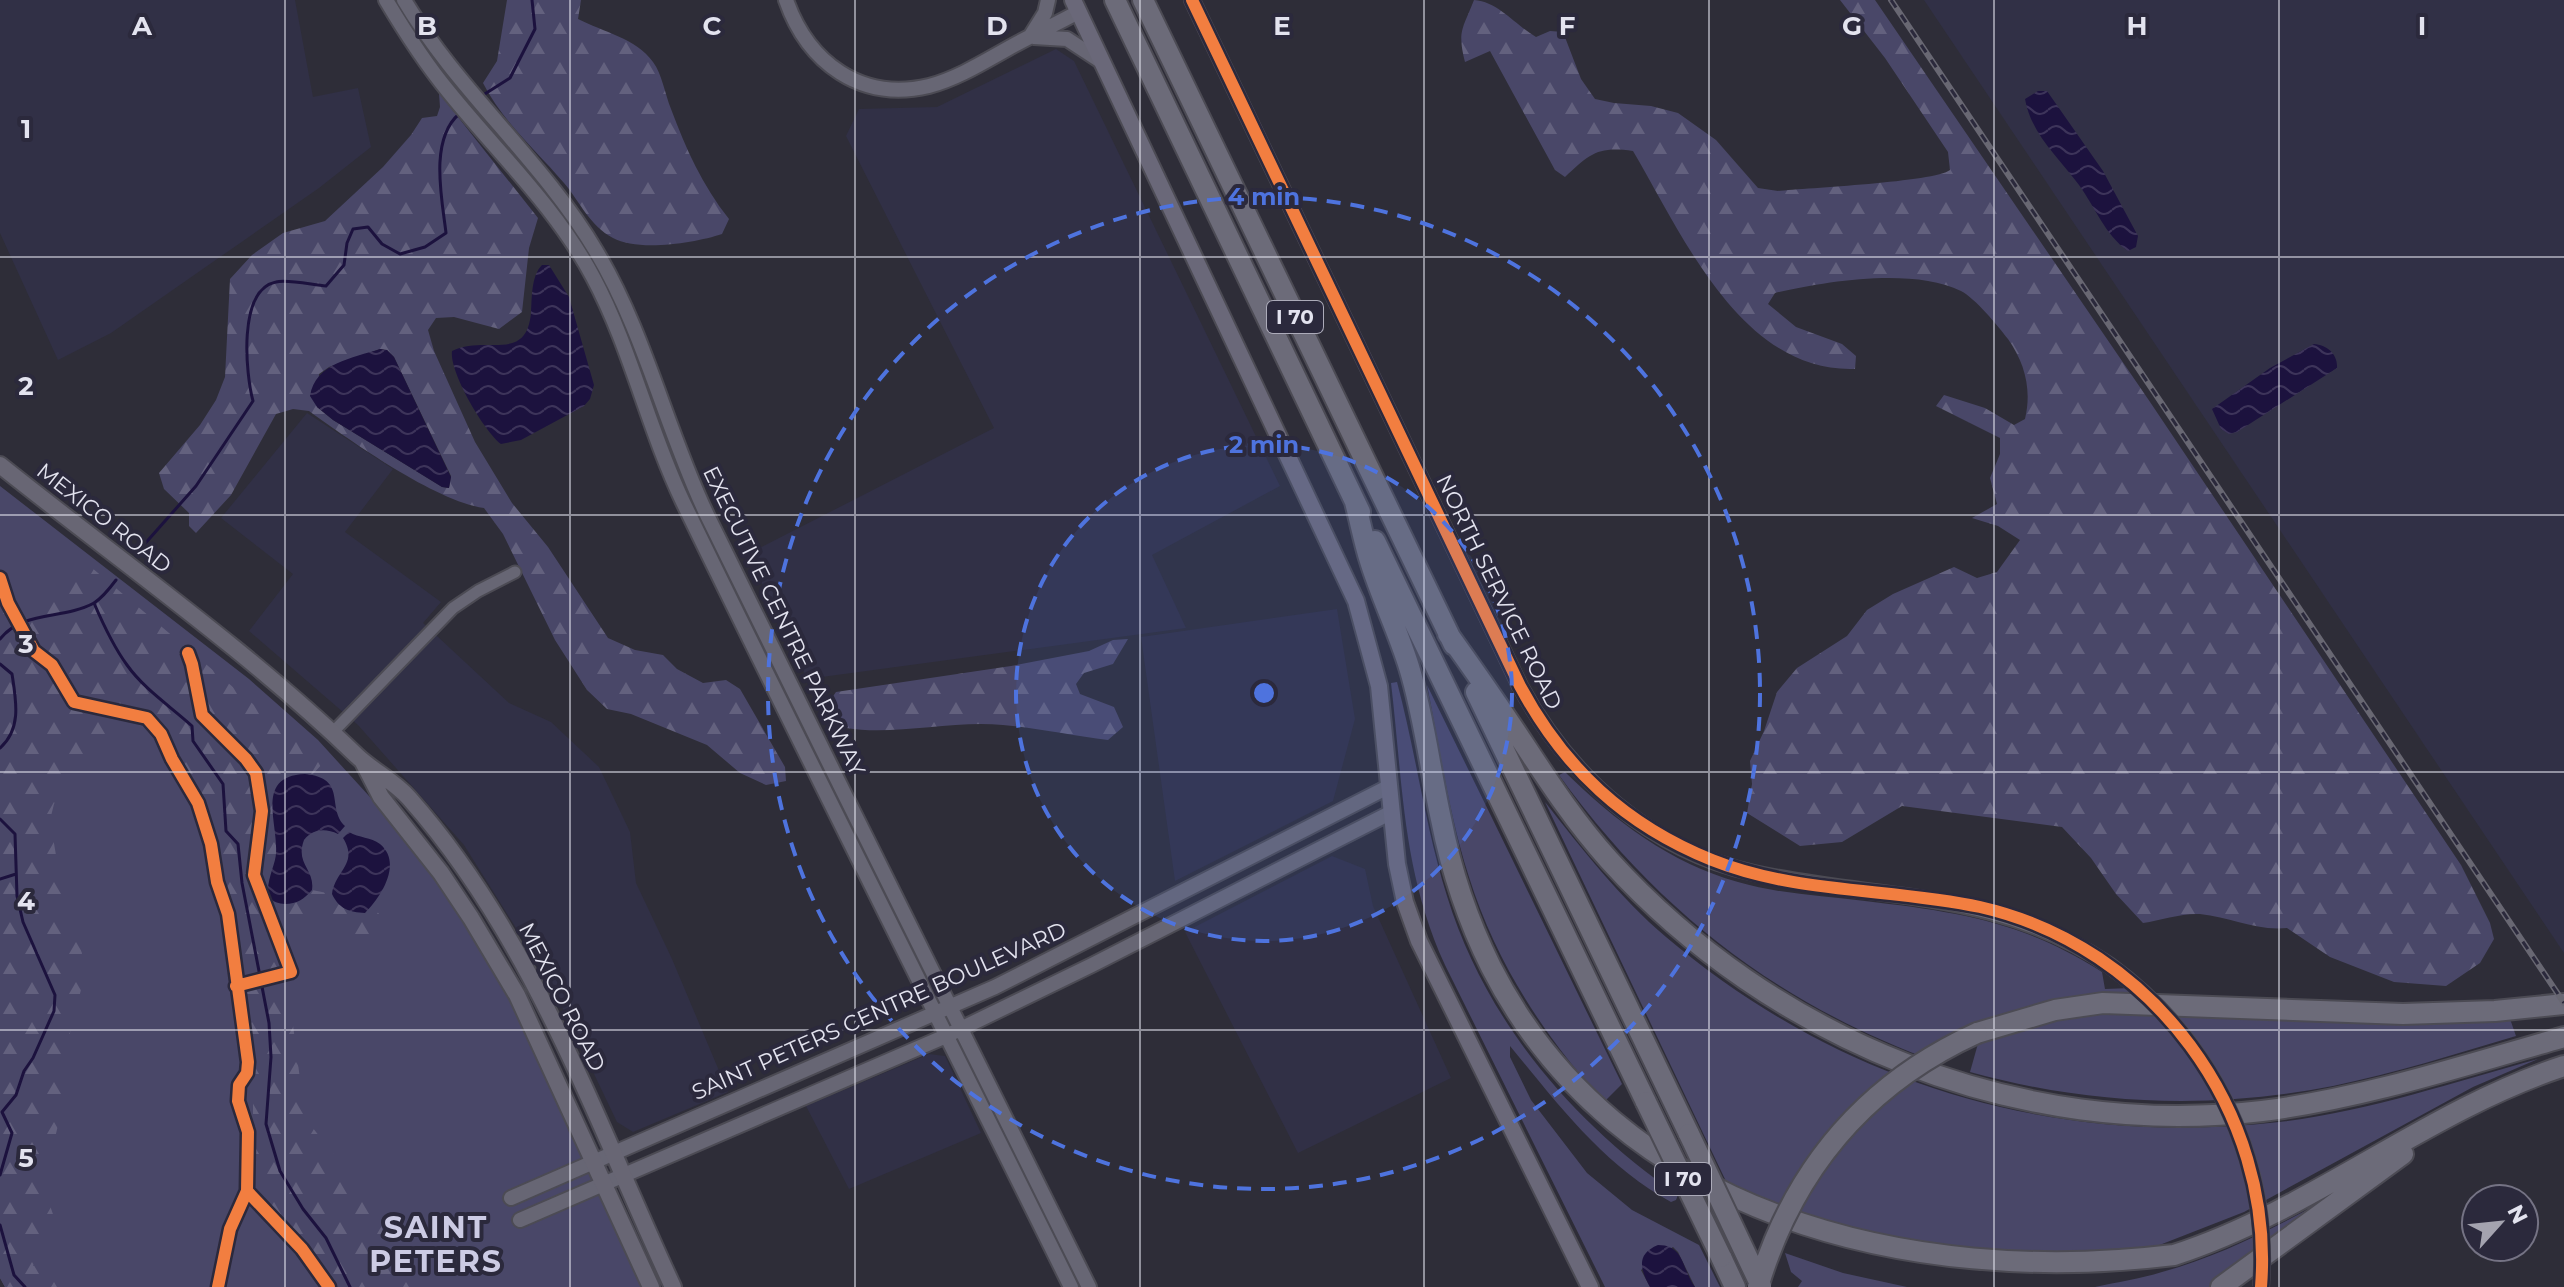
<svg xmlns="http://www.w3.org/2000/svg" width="2564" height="1287" viewBox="0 0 2564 1287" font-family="Montserrat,sans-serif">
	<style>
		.built { fill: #313046 }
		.green { fill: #494768 }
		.forest { fill: url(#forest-firs); fill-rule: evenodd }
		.water { fill: url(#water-waves) }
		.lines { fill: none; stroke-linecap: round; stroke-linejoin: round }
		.stream { stroke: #1c123e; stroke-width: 3 }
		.minor-casing { stroke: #4c4b54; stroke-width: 15 }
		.tertiary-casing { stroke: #4c4b54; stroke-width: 18 }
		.secondary-casing { stroke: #4c4b54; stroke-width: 20 }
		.primary-casing { stroke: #4c4b54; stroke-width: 20 }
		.motorway-casing { stroke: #4c4b54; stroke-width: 24 }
		.minor { stroke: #676674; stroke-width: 11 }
		.tertiary { stroke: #676674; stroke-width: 14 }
		.secondary { stroke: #6a6879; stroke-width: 16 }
		.primary { stroke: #686674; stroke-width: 16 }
		.motorway { stroke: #6c6b79; stroke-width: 20 }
		.rail-casing { stroke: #686772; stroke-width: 6 }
		.rail { stroke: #2b293c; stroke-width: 3; stroke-dasharray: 9; stroke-linecap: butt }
		.tertiary-bridge-casing { stroke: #4c4b54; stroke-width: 18; stroke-linecap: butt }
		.motorway-bridge-casing { stroke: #4c4b54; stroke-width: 24; stroke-linecap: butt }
		.tertiary-bridge { stroke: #676674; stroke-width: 14 }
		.motorway-bridge { stroke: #6c6b79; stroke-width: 20 }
		.cycleway-casing { stroke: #2b293c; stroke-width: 17 }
		.cycleway { stroke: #f27e40; stroke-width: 12 }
		.grid { fill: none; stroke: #e3e3ef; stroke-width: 2; stroke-opacity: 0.55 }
		.ring { fill: none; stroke: #4e73de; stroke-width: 4; stroke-dasharray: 14 10 }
		.labels { text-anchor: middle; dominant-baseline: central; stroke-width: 8; stroke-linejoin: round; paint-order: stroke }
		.shield { fill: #2b293c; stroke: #acabb9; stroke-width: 2 }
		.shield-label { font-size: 20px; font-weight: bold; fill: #e3e3ef }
		.street-label { font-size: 22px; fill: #e3e3ef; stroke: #2b293c }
		.district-label { font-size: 30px; font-weight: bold; letter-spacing: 2px; fill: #cccbe4; stroke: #2b293c }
		.grid-label { font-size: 26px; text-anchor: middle; font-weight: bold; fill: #e3e3ef; stroke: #2b293c; stroke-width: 8; stroke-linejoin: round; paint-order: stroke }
		.centre { fill: #4e73de; stroke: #2b293c; stroke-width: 4 }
		.ring-label { font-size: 24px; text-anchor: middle; font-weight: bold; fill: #4e73de; stroke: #2b293c; stroke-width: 8; stroke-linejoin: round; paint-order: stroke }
	</style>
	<defs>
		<pattern id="forest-firs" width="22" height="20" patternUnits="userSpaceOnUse" patternTransform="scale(2)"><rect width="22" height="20" fill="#494768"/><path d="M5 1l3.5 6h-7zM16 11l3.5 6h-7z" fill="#63617e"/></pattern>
		<pattern id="water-waves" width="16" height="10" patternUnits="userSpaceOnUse" patternTransform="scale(2)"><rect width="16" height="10" fill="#1c123e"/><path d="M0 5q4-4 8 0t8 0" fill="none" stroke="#3d345a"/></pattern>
	</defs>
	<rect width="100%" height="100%" fill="#2e2d38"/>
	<path class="built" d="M0 0H295L313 97 358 88 371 147 319 188 111 333 58 360 0 233Z
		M1924 0H2564V953Z
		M1056 49 1074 61 1280 486 1152 555 1186 628 807 679 748 554 994 428 846 136 859 109 937 107Z
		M307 413 393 469 345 532 441 602 423 623 509 703 551 722 599 767 630 832 636 883 672 959 728 1092 633 1132 617 1122 551 984 464 845 358 725 249 631 293 574 221 518Z
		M1337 609 1355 719 1333 801 1175 881 1141 637Z
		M1332 856 1365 869 1373 906 1451 1078 1298 1153 1185 932Z
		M929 1054 945 1056 981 1133 849 1189 806 1106Z"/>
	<path class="green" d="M0 486 249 679 318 740 390 819 460 913 513 1000 643 1287H5L0 1278Z
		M1397 682C1416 753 1425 826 1447 896 1485 1020 1573 1123 1678 1195L1676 1200 1671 1202C1604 1166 1557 1103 1510 1046V1057L1531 1100 1587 1173 1632 1210 1699 1245 1720 1287H1695L1678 1252 1673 1247 1641 1270 1650 1287H1605L1445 965C1402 871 1403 784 1391 683Z
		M1427 685 1622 1084 1604 1102C1544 1036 1496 963 1469 877 1449 815 1440 749 1427 685Z
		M1565 772C1615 821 1670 863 1738 882 1779 894 1823 896 1865 901 1958 912 2022 921 2102 972L2105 989 2130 988 2131 994C2113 996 2094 996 2075 998 2030 1003 1986 1018 1945 1038L1937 1062C1779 1005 1657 911 1559 775Z
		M1545 802C1582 849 1620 898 1666 937 1840 1084 2053 1148 2279 1122 2367 1112 2453 1082 2538 1059L2473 1087 2244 1212 2157 1246 1982 1268 1927 1263 1842 1245 1793 1228 1734 1198Z
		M2087 1011 2509 1016 2516 1036C2456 1054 2395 1073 2333 1086 2212 1110 2090 1105 1970 1072L1979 1040Z
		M2336 1194 2210 1287H2095C2117 1282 2140 1279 2162 1272 2223 1255 2280 1225 2336 1194Z
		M1785 1253 1843 1273 1907 1287H1798L1802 1281 1791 1272Z"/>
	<path class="forest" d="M507 0H581L578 19C603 32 636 38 653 62 662 74 665 94 671 109 686 149 702 185 729 219L722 234C695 243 638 252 613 238 590 226 580 202 564 183 536 150 502 121 483 83L497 61Z
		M1474 0C1499 2 1515 25 1536 37L1550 31 1563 32 1581 79 1595 99 1614 103 1651 106 1678 113 1716 140 1758 188 1778 191C1806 188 1935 182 1950 170L1948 152 1885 58 1840 0H1875L2148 399 2461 865 2490 923 2494 939 2480 963 2446 986 2394 982 2330 957 2287 928C2255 931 2231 917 2200 914 2182 913 2161 920 2143 923L2116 894 2091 858 2062 827 1902 806 1842 842 1800 846 1747 813 1752 784 1750 761 1764 731 1777 692 1797 668 1847 636 1867 610 1893 594 1954 567 1977 578 1997 572 2020 540 1998 526 1972 518 1997 504 1990 478 2000 454V438L1936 406 1944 395 1985 408 2014 425 2025 419C2032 390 2025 363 2008 339 1998 326 1975 298 1961 291 1913 267 1825 281 1775 293L1768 304 1796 327 1842 344 1856 356 1855 369C1741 373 1682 234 1633 151 1597 146 1590 154 1565 177L1555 170 1490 51 1465 62C1457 30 1463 29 1474 0Z
		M439 93 538 218 529 248 522 312 499 329 454 317 436 318 428 330 434 351 475 442 512 503 548 547 608 638 635 650 663 655 677 669 703 683 726 680 740 689 785 767 786 781 766 785 740 773 707 745 631 714 607 709 587 690 555 640 503 534 484 508C435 501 351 441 309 411L293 409 276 414 231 495 196 533 189 526V513L164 489 159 473 200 425 216 400 225 377 230 279 252 255 283 233 325 221 383 167 411 135 422 118 437 116 440 107ZM380 349 387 350 394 357 451 476 449 488 442 487 333 420 317 407 319 374 329 367Z
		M85 562 323 763 312 775H296L281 781 277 857 268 878 306 897 312 890 332 894 337 904 364 913 372 906 388 924 381 940 357 956 344 928 330 913 291 925 288 920 279 924 292 965 272 972 293 1025 305 1118 371 1202 404 1280 429 1287H319L253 1190V1079L233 913 203 804 170 741 143 724 116 737 92 753 74 771 54 804 50 820 65 908 80 941 85 974 59 1076 73 1104 64 1108 61 1113 52 1150 42 1171 44 1189 54 1217 51 1229 33 1266 50 1263 60 1268 68 1287H5L0 1278V602H40Z
		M1128 639 1113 664 1084 673 1076 684 1080 694 1114 707 1123 727 1108 740C1073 736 1037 728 1003 725 952 720 895 736 846 728L831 699 836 692 1011 666 1089 651 1113 640Z"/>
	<path class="water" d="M2038 91H2047L2103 171 2138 236 2136 247 2128 251C2105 235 2095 207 2079 185 2059 158 2031 134 2025 99Z
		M542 265H549L569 297 594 385 590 399 584 406 521 440 501 444C484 431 449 372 452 351 485 334 526 364 531 313 532 298 531 276 542 265Z
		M2314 344C2327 345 2338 354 2337 368L2237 432 2229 434 2221 429 2212 409 2270 368Z
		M380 349 387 350 394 357 451 477 449 488 442 487 333 420 317 407 310 396C315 363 353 358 380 349Z
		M305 774C348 778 326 808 345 826L338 834C325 828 313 829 304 840 295 864 315 869 312 890 304 899 297 904 285 904 253 903 276 868 276 853 278 822 255 776 305 774Z
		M349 832C359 838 371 837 380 844 403 863 381 897 365 913 349 912 339 909 332 894 335 870 359 864 343 838Z
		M1658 1245C1685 1245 1682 1270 1695 1287H1650C1640 1269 1636 1254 1658 1245Z"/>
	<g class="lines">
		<path class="stream" d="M480 97 510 78 535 29 532 0
			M142 547 196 486 253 401C246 375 237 290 276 282 287 279 313 285 326 286L344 265 347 243 353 229 368 227 382 244 400 254 425 247 446 233C442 199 429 140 459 114
			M94 603C103 624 113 646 127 665 144 689 170 706 192 726L193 741 223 784 226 831 238 844 242 883 269 1023 271 1057 266 1124 280 1171 303 1209 326 1238 350 1287
			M0 639C23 610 63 620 94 603 102 598 110 588 116 580
			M0 664 12 674C16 700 22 729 0 748
			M0 819 15 834 17 896 23 922 55 995 54 1011 33 1058 24 1071 16 1095 2 1112 12 1133 0 1175
			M0 879 16 874
			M0 1225 14 1275 25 1287"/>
		<defs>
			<path id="minor" d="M333 732 453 608 478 591 515 572"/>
			<path id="tertiary" d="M386 0C405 32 425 63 448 91 497 152 556 207 593 277 631 348 648 429 683 502 810 765 942 1025 1071 1287
				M404 0C458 91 542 160 596 251 645 333 666 429 707 515 833 773 962 1029 1089 1287
				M786 0C808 63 861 102 929 86 960 78 990 58 1018 43 1038 32 1059 23 1078 12
				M1192 0 1520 686C1569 776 1651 851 1754 873 1882 901 1994 888 2109 965
				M1030 37 1045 13 1048 0
				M1034 37 1067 39 1102 62
				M511 1198 995 987 1388 787
				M520 1220 946 1036 1092 965 1390 813"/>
			<path id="secondary" d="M1073 0 1356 601 1379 686 1397 864 1405 902 1419 941 1590 1287"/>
			<path id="primary" d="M0 465C120 561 246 649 357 756 374 772 394 781 409 798 533 938 595 1119 673 1287
				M363 762 381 797 441 873 471 918 517 995 651 1287"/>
			<path id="motorway" d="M1115 0 1360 512
				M1143 0 1454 645
				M1355 502C1360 521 1364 542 1370 561 1381 597 1398 631 1409 667 1424 716 1430 769 1441 819 1451 870 1468 921 1491 967 1617 1215 1908 1287 2174 1255 2313 1210 2426 1111 2564 1066
				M1375 541 1646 1102
				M1448 634C1471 666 1494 699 1516 732 1545 776 1573 820 1609 860 1772 1040 2019 1140 2262 1111 2365 1098 2465 1065 2564 1037
				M1476 692 1689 1134
				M1977 1033 2055 1010 2103 1003 2403 1014 2495 1011 2564 1004
				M1721 1257 1735 1287
				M2221 1287 2403 1154"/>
		</defs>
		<use href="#minor" class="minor-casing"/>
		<use href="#tertiary" class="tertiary-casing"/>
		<use href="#secondary" class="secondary-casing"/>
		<use href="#primary" class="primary-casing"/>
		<use href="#motorway" class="motorway-casing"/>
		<use href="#minor" class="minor"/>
		<use href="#tertiary" class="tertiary"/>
		<use href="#secondary" class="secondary"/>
		<use href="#primary" class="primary"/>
		<use href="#motorway" class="motorway"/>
		<defs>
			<path id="rail" d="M1891 0 2564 1003"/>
		</defs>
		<use href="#rail" class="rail-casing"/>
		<use href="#rail" class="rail"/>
		<defs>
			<path id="tertiary-bridge" d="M2109 965C2211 1039 2271 1160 2261 1287"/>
			<path id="motorway-bridge" d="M1646 1102 1721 1257
				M1689 1134 1761 1286
				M1758 1287C1793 1170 1865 1084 1977 1033"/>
		</defs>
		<use href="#tertiary-bridge" class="tertiary-bridge-casing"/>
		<use href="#motorway-bridge" class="motorway-bridge-casing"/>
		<use href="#tertiary-bridge" class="tertiary-bridge"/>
		<use href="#motorway-bridge" class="motorway-bridge"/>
		<defs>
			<path id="cycleway" d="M1192 0 1520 686C1564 768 1625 825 1712 860 1797 894 1892 888 1980 907 2152 946 2275 1111 2261 1287
				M0 578 8 603 34 651 52 665 74 702 147 718 161 734 172 759 198 803 211 844 217 882 228 914 248 1062 247 1073 239 1085 238 1101 248 1132 247 1191 230 1229 218 1287
				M188 653 192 664 202 715 246 759 256 773 262 811 254 875 291 972 236 986
				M247 1191 302 1249 329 1287"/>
		</defs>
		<use href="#cycleway" class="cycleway-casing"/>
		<use href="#cycleway" class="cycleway"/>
	</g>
	<path class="grid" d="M285 0V1287M570 0V1287M855 0V1287M1140 0V1287M1424 0V1287M1709 0V1287M1994 0V1287M2279 0V1287M0 257H2564M0 515H2564M0 772H2564M0 1030H2564"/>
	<circle cx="1264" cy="693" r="248" fill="#4e73de" fill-opacity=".12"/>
	<g class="ring">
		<circle cx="1264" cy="693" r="248"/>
		<circle cx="1264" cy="693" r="496"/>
	</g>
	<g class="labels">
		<g class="shield">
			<rect x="1267" y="301" width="56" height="32" rx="6"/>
			<rect x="1655" y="1163" width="56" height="32" rx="6"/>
		</g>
		<g class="shield-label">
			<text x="1295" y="317">I 70</text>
			<text x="1683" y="1179">I 70</text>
		</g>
		<g class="street-label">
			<text transform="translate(104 518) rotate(38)">MEXICO ROAD</text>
			<text transform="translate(1499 592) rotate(64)">NORTH SERVICE ROAD</text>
			<text transform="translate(784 621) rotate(64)">EXECUTIVE CENTRE PARKWAY</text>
			<text transform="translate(562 997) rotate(63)">MEXICO ROAD</text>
			<text transform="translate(879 1011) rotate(-24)">SAINT PETERS CENTRE BOULEVARD</text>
		</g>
		<g class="district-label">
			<text x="436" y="1227">SAINT<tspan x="436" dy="34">PETERS</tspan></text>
		</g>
	</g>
	<g class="grid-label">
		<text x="142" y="35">A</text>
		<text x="427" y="35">B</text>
		<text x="712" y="35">C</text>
		<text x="997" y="35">D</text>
		<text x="1282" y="35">E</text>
		<text x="1567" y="35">F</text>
		<text x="1852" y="35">G</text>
		<text x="2137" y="35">H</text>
		<text x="2422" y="35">I</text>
		<text x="26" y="138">1</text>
		<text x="26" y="395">2</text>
		<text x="26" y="653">3</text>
		<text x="26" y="910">4</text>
		<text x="26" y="1167">5</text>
	</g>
	<circle cx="1264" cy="693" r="12" class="centre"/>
	<g class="ring-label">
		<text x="1264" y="205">4 min</text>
		<text x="1264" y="453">2 min</text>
	</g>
	<g transform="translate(2500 1223) rotate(63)"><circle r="38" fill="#2b293c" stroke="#757384" stroke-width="2"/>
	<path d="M0-6L14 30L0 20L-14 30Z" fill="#a4a3af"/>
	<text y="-12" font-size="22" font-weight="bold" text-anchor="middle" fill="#e3e3ef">N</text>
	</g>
</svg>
